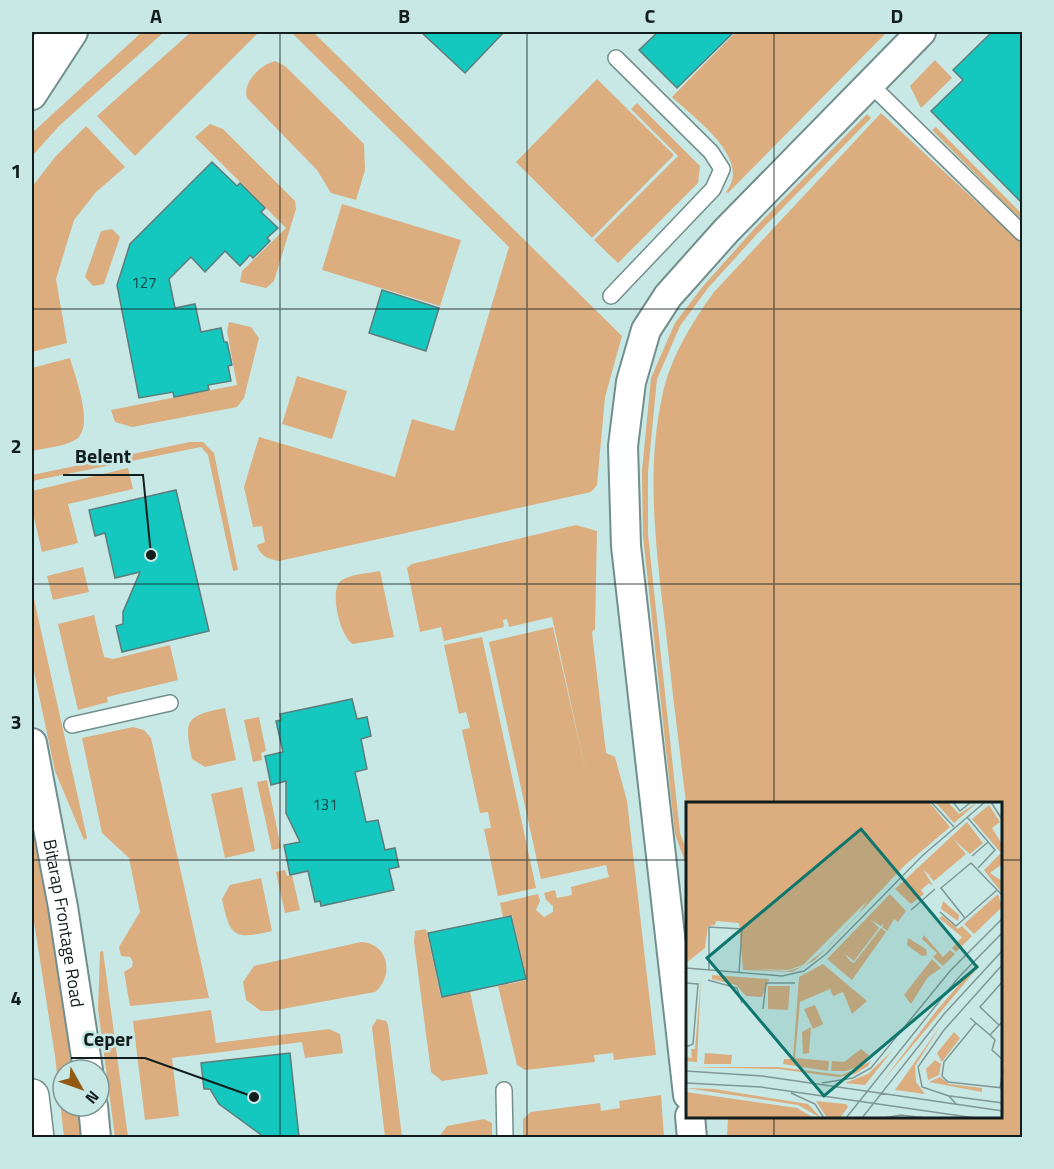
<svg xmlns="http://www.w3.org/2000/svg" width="1054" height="1169" viewBox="0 0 1054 1169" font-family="'Titillium Web',sans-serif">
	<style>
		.green { fill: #dbad7f }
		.building { fill: #14c8c0; stroke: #5e7b79; stroke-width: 1.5 }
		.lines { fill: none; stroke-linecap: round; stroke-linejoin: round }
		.lane-casing { stroke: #728f8d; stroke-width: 18 }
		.street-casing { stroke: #728f8d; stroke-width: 32 }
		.secondary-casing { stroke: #728f8d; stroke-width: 36 }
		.primary-casing { stroke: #728f8d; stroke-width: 36 }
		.lane { stroke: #fff; stroke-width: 15 }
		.street { stroke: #fff; stroke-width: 28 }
		.secondary { stroke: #fff; stroke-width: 33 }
		.primary { stroke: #fff; stroke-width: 33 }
		.grid { fill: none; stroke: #121e1d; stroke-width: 1.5; stroke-opacity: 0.55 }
		.labels { text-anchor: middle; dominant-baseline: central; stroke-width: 5; stroke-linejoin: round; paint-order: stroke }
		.number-label { font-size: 15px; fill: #124846 }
		.street-label { font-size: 18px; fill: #121e1d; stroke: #c8e8e5 }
		.inset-road { fill: none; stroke: #7f9795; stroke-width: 1.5 }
		.view { fill: #0f766e; fill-opacity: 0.15; stroke: #0f766e; stroke-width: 3 }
		.inset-edge { fill: none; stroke: #121e1d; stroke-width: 3 }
		.leader { fill: none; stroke: #121e1d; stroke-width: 2 }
		.callout-dot { fill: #121e1d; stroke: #c8e8e5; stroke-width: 2 }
		.callout-label { font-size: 20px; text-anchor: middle; font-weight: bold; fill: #121e1d; stroke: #c8e8e5; stroke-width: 5; stroke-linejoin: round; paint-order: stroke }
		.neatline { fill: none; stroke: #121e1d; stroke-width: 2 }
		.grid-label { font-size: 20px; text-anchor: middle; font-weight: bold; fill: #121e1d }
	</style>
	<rect width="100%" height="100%" fill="#c8e8e5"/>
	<path class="green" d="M142 32H164L60 125 32 156V133Z
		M191 32H259L135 156 97 116Z
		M291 32H313L622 336 605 397 597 485 591 492 279 561C268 559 260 556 257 545L265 542 262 526 253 527 244 487 259 437 395 477 412 419 454 431 509 247Z
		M736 32 794 34 887 32 728 193 726 192C753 159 694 118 672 97Z
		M935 60 952 78 921 108 910 86Z
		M275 61 285 66 364 144 365 170 356 200 331 193 317 170 247 98C242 83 260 65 275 61Z
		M597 79 674 155 592 238 516 162Z
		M637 103 700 166 698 183 618 263 594 240 678 156 631 109Z
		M881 113 1022 244V1137H727L728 1117 1002 1116V803H688V819C680 754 672 689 665 624 656 550 646 471 662 397 670 358 691 324 714 292Z
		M867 114 871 118 758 233 708 288 680 326 657 379 648 472V535L680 833 688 854V870L675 834 643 535 642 471 651 378 675 323 704 285 754 229Z
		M210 124 223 129 295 201 296 209 274 281 266 288 240 282 242 271 286 228 195 137Z
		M86 126 125 167 96 192 74 220 56 279 67 343 32 352V187L55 157Z
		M936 127 1022 214 1019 218 932 130Z
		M342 204 461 240 440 306 322 270Z
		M112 229 120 237 104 284 93 286 85 277 101 231Z
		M229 322 251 327 259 338 244 398 237 407 132 427 115 422 111 410 237 385 227 331Z
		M70 358C75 377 97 431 73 441 61 447 45 448 32 451V368Z
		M297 376 347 391 332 439 282 424Z
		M190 442H203L214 453 238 570 233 571 208 455 201 447 32 481V475Z
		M128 468 133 489 68 504 78 543 42 552 32 509V491Z
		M576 525 597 531 595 629 592 632 606 753 615 757 627 801 656 1055 614 1060 613 1053 594 1055 595 1062 525 1070 517 1065 498 986 527 980 512 915 503 917 500 903 538 894 540 901 536 910 544 917 553 912V906L546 900 544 893 555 890 557 898 572 895 571 887 609 877 606 865 541 879 489 642 553 627 587 777 552 617 509 627 507 619 503 620 504 627 444 641 441 627 420 632 407 568 412 564Z
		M83 567 89 592 53 600 47 576Z
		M380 571 394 637 353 644C340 638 328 588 342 580 352 574 369 573 380 571Z
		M32 590 87 838 84 840 55 771 32 662Z
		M94 615 104 657 113 659 170 645 178 680 107 697 108 702 78 710 58 624Z
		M482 637 536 888 498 896 484 829 491 828 488 812 480 813 462 730 470 728 466 712 459 714 444 645Z
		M225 708 236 760 205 767 192 759C184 720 185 716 225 708Z
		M259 717 266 751 261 753 262 760 253 762 244 720Z
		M133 727 144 730 151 738 209 998 130 1006 124 972 132 967 133 962 130 957 121 956 119 947 140 912 129 858 102 833 82 738Z
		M267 780 281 848 272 850 257 782Z
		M242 787 255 851 225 858 211 794Z
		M32 819 53 933 73 1070H63V1106H78L81 1137H64L55 1056 32 909Z
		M285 870 287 876 292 875 300 910 285 913 276 872Z
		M261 878 272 931C234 940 230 937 222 899L230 885Z
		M426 929 441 998 470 992 488 1074 442 1081 431 1072 414 942 415 931Z
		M361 942C388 943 395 975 375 992L271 1011H261L246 1000 243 982 254 966Z
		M103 951 128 1137H115L98 1009 100 952Z
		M211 1010 216 1043 329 1029 340 1034 343 1053 305 1058 302 1042 172 1058 179 1116 145 1120 133 1021Z
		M377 1019 386 1021 388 1025 402 1137H385L372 1027Z
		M661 1095 664 1137H523V1119L531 1112 600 1103 601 1111 620 1108 619 1101Z
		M484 1119 492 1123V1137H439L447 1126Z"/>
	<path class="building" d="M421 32H504L465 73Z
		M658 32H734L677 88 639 50Z
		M992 32H1023V204L931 111 963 80 953 70Z
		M212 162 237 186 240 183 265 208 261 212 278 228 267 238 270 241 253 258 250 255 240 266 225 251 205 272 191 257 169 279 175 308 195 304 201 332 221 328 224 342H227L232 365 228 366 231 381 208 385 209 390 174 397 173 392 139 398 117 285 130 244Z
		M382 290 439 308 426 351 369 333Z
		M176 490 209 631 122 652 116 626 123 624V612L140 572 115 578 105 533 95 536 89 510Z
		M352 699 357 719 367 717 371 736 361 739 367 769 355 772 366 822 378 820 385 850 395 848 399 867 389 869 394 890 321 906 320 901 315 902 308 871 290 875 284 845 300 842 286 813V781L271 785 265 756 283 752 276 721 281 720 280 714Z
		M511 916 526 979 442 997 428 933Z
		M290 1053 299 1137H264L219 1104 210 1089H204L201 1063Z"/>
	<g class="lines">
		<defs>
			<path id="lane" d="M870 84 1022 233
				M611 296 713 189 722 169 711 152 616 58
				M72 725 170 703
				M504 1090 505 1138"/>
			<g id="street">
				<path d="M32 95 73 32"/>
				<path id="s1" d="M32 743 63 907 88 1070"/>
				<path d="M688 1095 626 546 623 446 631 382 646 330 668 296 726 231 921 32"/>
				<path d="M93 1106 96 1138"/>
				<path d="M690 1116 692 1138"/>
			</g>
			<path id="secondary" d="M32 59 63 32"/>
			<path id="primary" d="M32 1096 37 1138"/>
		</defs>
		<use href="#lane" class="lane-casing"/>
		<use href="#street" class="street-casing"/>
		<use href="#secondary" class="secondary-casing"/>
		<use href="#primary" class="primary-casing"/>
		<use href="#lane" class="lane"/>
		<use href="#street" class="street"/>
		<use href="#secondary" class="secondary"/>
		<use href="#primary" class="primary"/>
	</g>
	<path class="grid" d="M280 32V1138M527 32V1138M774 32V803M32 309H1022M32 584H1022M32 860H688M1002 860H1022M774 1116V1138"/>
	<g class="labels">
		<g class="number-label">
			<text x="144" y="282">127</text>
			<text x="325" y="804">131</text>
		</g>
		<g class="street-label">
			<text stroke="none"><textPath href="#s1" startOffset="183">Bitarap Frontage Road</textPath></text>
		</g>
	</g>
	<g transform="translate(686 802)">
		<rect width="316" height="316" fill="#c8e8e5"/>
		<path d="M0 0H243L264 25 219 63 129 158 106 170 57 168 53 121 30 119 29 123 22 124 19 146 0 161ZM181 99 172 113 142 145 118 164 102 169 63 167 102 168 117 163ZM249 0H262L273 12 292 0 268 21ZM303 3 314 20 306 26 316 42V62L304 71 316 79V91L298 68 315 51 286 17ZM281 20 297 41 284 52 267 37 280 52 248 79 243 74 246 71 243 73 237 67 247 84 243 81 235 88 238 92 225 102 209 87ZM204 92 220 109 212 120 208 117 201 129 196 125 198 121 195 124 185 118 193 126 168 159 159 152 164 159 168 161 195 126 200 130 166 178 141 157ZM312 92 316 105 288 132 278 122ZM257 99 273 113 272 119 255 107ZM257 114 272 127 276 124 286 134 270 150 266 146 276 135 253 116ZM238 133 257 155 264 148 269 152 257 164 247 155 251 151 236 137ZM222 136 240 147 241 153 236 154 221 143ZM246 157 255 166 242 175 225 202 218 193ZM137 162 181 199 166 212 157 190 147 194 144 187 114 200 109 256 143 259 142 269 97 262 98 257H107L113 175ZM291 162 293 164 196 280 251 208ZM26 173 83 177V178L76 195 60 194 50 183 26 177ZM15 175 11 260 0 259V255L6 256 5 247H9ZM82 184H104L102 208 82 207ZM129 203 137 222 127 227 118 207ZM255 223 229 264 230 280 239 292 209 288ZM125 225 123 251 117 252 116 230ZM268 230 274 236 256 260 251 251ZM175 247 183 253 176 263 160 269H145L146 259 158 260ZM206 249 179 283 159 281 182 272ZM19 251 46 253 45 262H18ZM249 258 255 262 253 273 242 278 240 267ZM185 259 182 264 169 272 152 275 92 267 0 265H92L156 273ZM254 275 263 282 296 286V290L243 280ZM0 286 28 287 122 302 135 316 112 303ZM0 290 111 306 128 316H0ZM130 299 160 302 162 305 154 316H141Z" fill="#dbad7f" fill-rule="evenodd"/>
		<path class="inset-road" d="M245 0 268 25M267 0 274 9 285 0M305 0 317 19M281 15 309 48 292 66M286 54 302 40M225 108 249 87M254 110 270 124 311 88M279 116 255 86 285 61 317 94M0 166 96 174 118 169 140 152 236 54 299 0M23 168V125L56 127 53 171M22 178 51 186 56 201M0 181 12 182 7 242 0 245M77 207 80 181H109M284 216 304 233M317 219 304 233 309 238 306 248 317 258M290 221 258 260 256 274 262 280 317 286M313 223 294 205 317 179M0 269 76 274 317 309M0 281 75 285 289 316M136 281 167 276 185 266 264 169 317 116M314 286 317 268M105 291 129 302 138 316M264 294 317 301M270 302 263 294 236 285 232 265 258 228 317 162M160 316 272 176 317 130M176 316 258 212 317 148M198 316 215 313 240 316"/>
		<path class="view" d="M175 27 291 165 138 294 21 156Z"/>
		<rect width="316" height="316" class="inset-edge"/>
	</g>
	<path class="leader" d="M151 555L143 475H63M254 1097L145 1058H71"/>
	<g class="callout-dot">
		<circle cx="151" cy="555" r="6"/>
		<circle cx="254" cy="1097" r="6"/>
	</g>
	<g class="callout-label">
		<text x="103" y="463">Belent</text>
		<text x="108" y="1046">Ceper</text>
	</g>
	<rect width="1054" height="1169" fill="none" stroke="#c8e8e5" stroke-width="66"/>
	<g transform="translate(81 1088) rotate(130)"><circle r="28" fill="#c8e8e5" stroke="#7f9795" stroke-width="1.5"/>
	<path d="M0-4.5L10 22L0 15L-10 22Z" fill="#915911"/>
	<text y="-9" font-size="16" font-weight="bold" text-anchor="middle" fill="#121e1d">N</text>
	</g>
	<rect x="33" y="33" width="988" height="1103" class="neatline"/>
	<g class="grid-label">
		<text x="156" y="23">A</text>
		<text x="404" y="23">B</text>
		<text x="650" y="23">C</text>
		<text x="897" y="23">D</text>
		<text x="16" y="178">1</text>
		<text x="16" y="453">2</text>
		<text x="16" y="729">3</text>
		<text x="16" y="1005">4</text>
	</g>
</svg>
